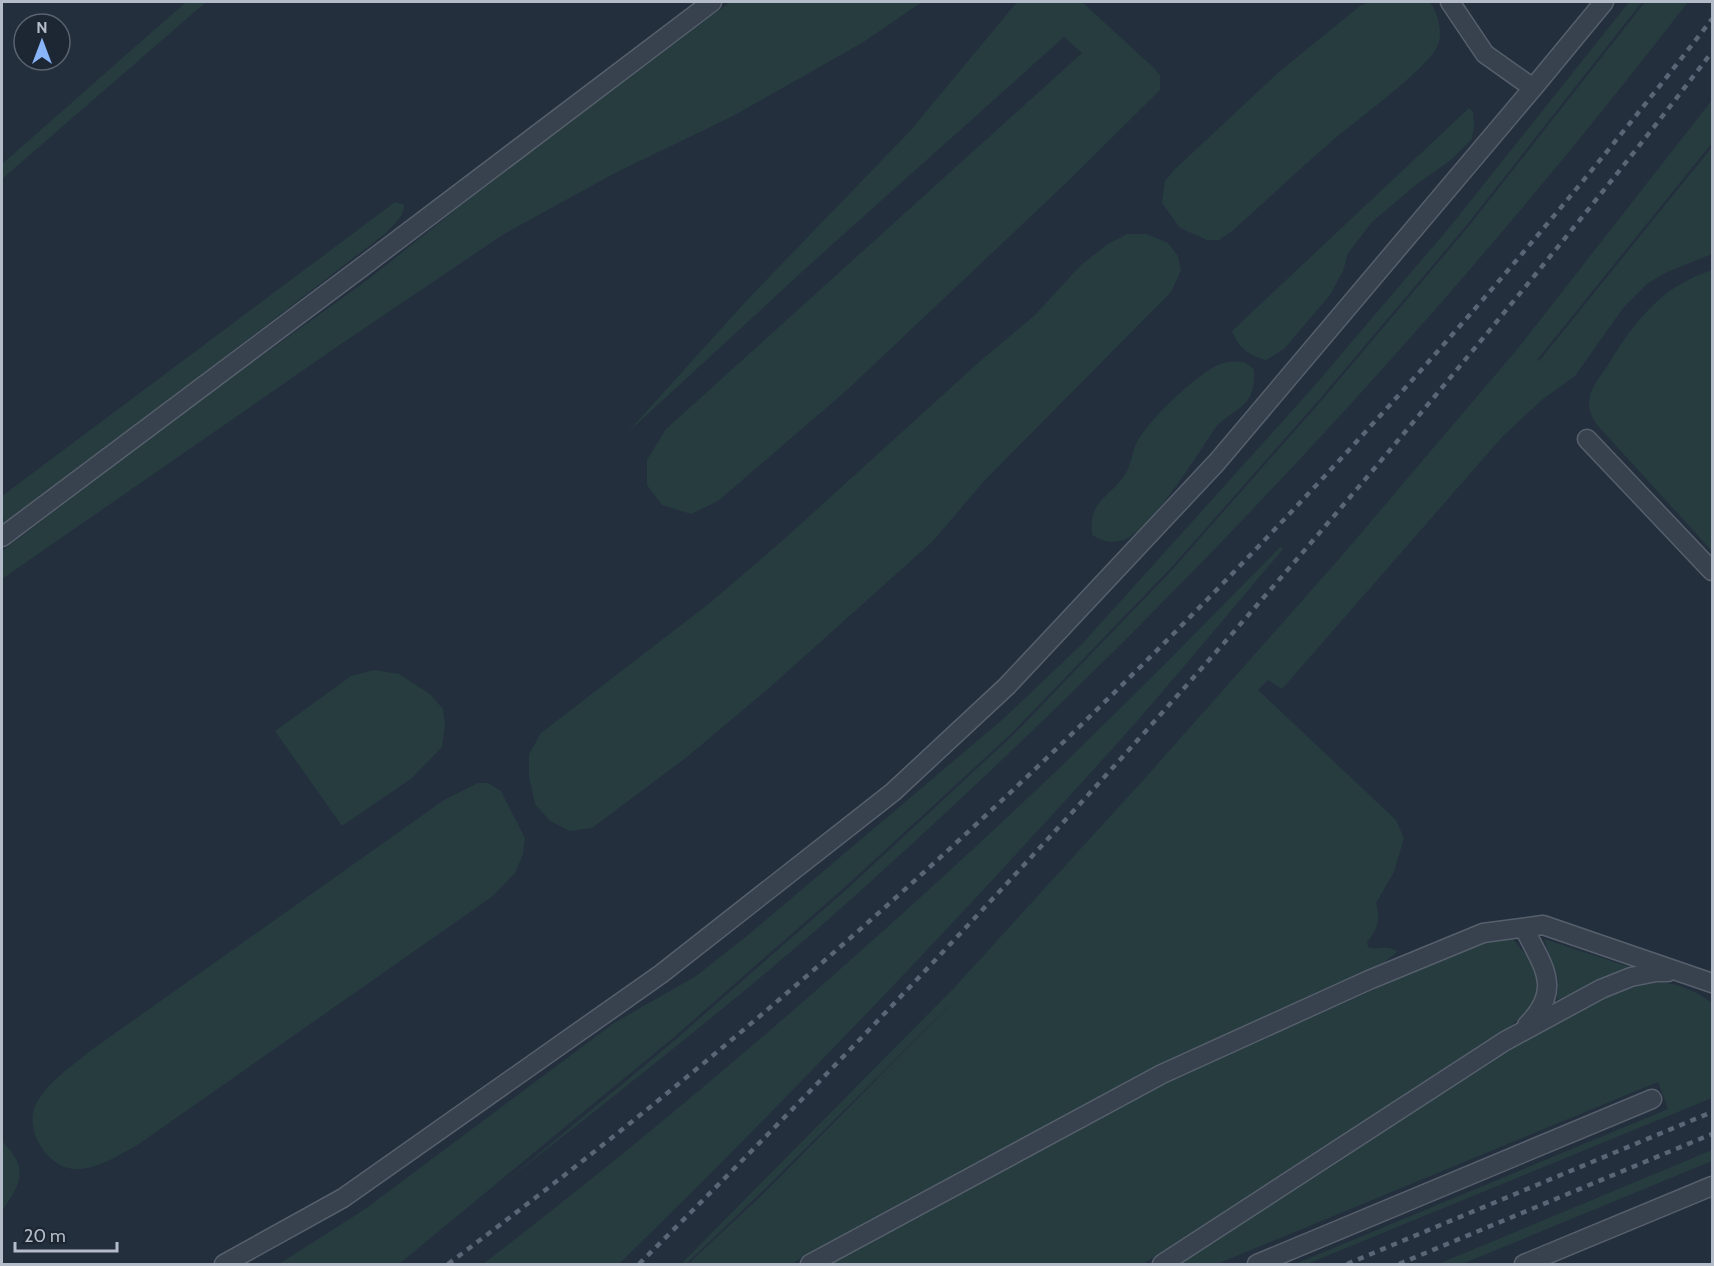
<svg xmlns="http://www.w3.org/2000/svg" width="1714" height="1266" viewBox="0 0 1714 1266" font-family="Cabin,sans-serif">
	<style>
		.green { fill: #263c3f }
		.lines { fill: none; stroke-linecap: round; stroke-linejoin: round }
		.lane-casing { stroke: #565f6c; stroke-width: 21 }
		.lane { stroke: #38414e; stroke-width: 18 }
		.rail { stroke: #5a6575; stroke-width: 4.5; stroke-dasharray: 6 6; stroke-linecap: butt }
	</style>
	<rect width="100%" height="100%" fill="#242f3e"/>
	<path class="green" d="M186 2H206L2 179V164Z
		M730 2H922L862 43 733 116 615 173 504 234 344 342 2 579V551L199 401 370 278 514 163Z
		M1017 2H1082L1154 68 1160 75V90L1064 185 847 390 718 501 691 514 662 505 647 485V460L666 429 1082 53 1064 37 816 259 626 434 748 299 910 131Z
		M1369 2H1430C1438 13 1443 32 1438 45 1429 68 1354 122 1332 141 1298 170 1266 201 1232 231L1219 240H1207L1180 228 1162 203 1165 181 1174 170 1280 71 1360 6Z
		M1629 2H1642L1466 226 1319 400 1170 569 1012 733 845 887 673 1038 399 1264H279L365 1209 614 1023 696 976 753 931 1003 719 1082 644 1309 392 1453 223Z
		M1645 2H1688C1440 324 1159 622 857 894 744 995 624 1088 505 1182L675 1040 847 889 1014 734 1171 571 1321 401 1468 227Z
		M1712 100V143L1537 360 1539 361 1712 147V254L1665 273 1647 284 1623 308 1575 376 1543 399 1503 436 1282 689 1268 680 1258 690 1396 820 1404 838 1394 872 1376 903C1381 919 1378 929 1367 942L1368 947C1379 951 1384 944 1398 951L1381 965 1160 1064 791 1264H688L765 1192 977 978 764 1190 686 1264H681L954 988 1146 777 1339 559 1519 347Z
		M1469 108 1473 112 1474 125 1472 139 1451 160 1417 184 1372 222 1348 253 1343 271 1330 295 1284 349 1266 360C1249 356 1238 347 1232 331Z
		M395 202 404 205C405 216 393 225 386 233L187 386 2 524V496Z
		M1127 234H1146L1168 243 1178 256 1181 270 1171 292 984 481 933 541 768 689 687 757 592 828 570 831 550 821 535 804 529 777V754L541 733 711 602 782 541 978 363 1035 315 1081 265 1108 244Z
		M1712 270V551L1598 426C1591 416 1587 408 1590 396 1592 387 1600 376 1606 368 1623 340 1641 313 1667 293 1680 283 1697 275 1712 270Z
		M1244 362 1254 369C1255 379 1254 387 1250 396 1244 409 1225 416 1216 427 1199 452 1150 532 1123 540 1110 544 1103 541 1092 535 1088 500 1109 499 1126 473 1131 464 1132 452 1137 442 1147 422 1199 371 1221 364 1228 361 1237 362 1244 362Z
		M1280 547 1283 549C1227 615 1172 682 1114 747 954 924 790 1097 619 1264H483C681 1112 870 948 1051 776 1129 701 1205 624 1280 547Z
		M374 670 399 674 430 694 443 709 445 726 442 747 412 778 342 826 275 731 351 676Z
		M478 783H488L501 791 525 838 523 854 515 873 493 896 136 1146C103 1164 67 1188 40 1145 33 1134 30 1119 35 1106 46 1083 71 1067 90 1051L444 800Z
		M1512 938C1520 948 1529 957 1535 968 1555 1005 1501 1032 1477 1048L1143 1264H830L1170 1081 1463 950 1482 942Z
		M1544 939 1630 967 1557 1000 1558 979Z
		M1661 982C1681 985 1696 991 1712 1003V1098L1307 1264H1295L1668 1109 1658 1082 1217 1264H1179L1508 1050C1553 1023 1608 989 1661 982Z
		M2 1141C29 1169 22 1182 2 1211Z
		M1712 1150V1161L1462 1264H1438Z"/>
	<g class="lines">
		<defs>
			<path id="lane" d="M1450 2 1485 54 1533 88 1604 2
				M1587 439 1712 571
				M2 537 362 267 712 2
				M1524 928C1542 965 1564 989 1527 1025
				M224 1264 343 1198 661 974 893 792 1007 686 1217 462 1533 88
				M810 1264 1162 1074 1369 980 1483 933 1543 925 1712 983
				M1162 1264 1505 1041 1601 989 1631 977 1656 972H1668
				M1257 1264 1652 1099
				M1524 1264 1712 1186"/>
		</defs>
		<use href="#lane" class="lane-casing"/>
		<use href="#lane" class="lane"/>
		<path class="rail" d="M448 1264C923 910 1350 488 1712 19
			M639 1264C905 1000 1159 725 1400 438 1506 311 1612 183 1712 52
			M1347 1264 1712 1112
			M1399 1264 1712 1134"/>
	</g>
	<rect width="1714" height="1266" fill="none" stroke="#b4bcc9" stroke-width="6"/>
	<g transform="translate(42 42)"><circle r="28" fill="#1d2633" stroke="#59626f" stroke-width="1.5"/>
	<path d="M0-4.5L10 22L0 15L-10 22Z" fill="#8ab4f8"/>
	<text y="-9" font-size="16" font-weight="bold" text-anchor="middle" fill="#b4bcc9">N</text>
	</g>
	<path d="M15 1242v9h102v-9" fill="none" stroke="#b4bcc9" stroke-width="3"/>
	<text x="24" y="1242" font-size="18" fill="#b4bcc9" stroke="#1d2633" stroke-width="4.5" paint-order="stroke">20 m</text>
</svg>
